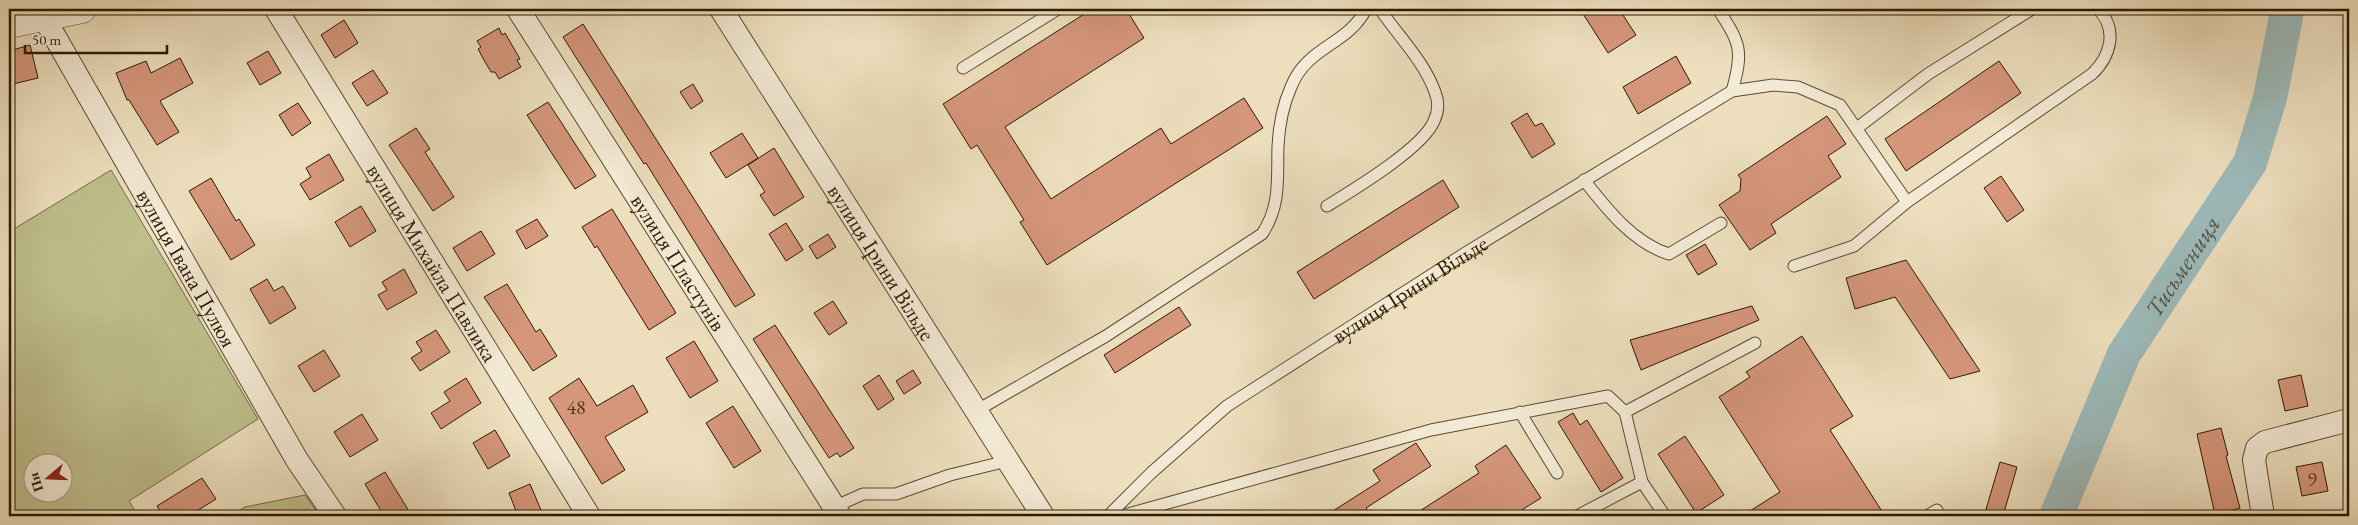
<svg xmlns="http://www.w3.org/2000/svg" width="2358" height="525" viewBox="0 0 2358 525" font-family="'EB Garamond',serif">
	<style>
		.green { fill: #bfc08c; stroke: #766c47; fill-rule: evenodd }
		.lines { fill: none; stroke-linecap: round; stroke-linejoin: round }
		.river { stroke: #9cbaba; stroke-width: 34 }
		.building { fill: #d5967c; stroke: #2d1902 }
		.service-casing { stroke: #5d4a31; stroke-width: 13 }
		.minor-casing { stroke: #5d4a31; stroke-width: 24 }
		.tertiary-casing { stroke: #5d4a31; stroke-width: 29 }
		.service { stroke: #f3ead5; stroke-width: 11 }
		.minor { stroke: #f3ead5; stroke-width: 22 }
		.tertiary { stroke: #f3ead5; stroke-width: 28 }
		.labels { text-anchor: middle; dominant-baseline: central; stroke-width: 4.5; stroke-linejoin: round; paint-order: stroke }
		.number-label { font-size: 20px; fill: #573820 }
		.street-label { font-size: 22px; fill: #2d1902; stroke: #f3ead5 }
		.water-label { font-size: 24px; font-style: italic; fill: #545142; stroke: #f3ead5 }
	</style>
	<rect width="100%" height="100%" fill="#eddfbe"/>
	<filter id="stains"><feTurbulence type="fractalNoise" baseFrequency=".004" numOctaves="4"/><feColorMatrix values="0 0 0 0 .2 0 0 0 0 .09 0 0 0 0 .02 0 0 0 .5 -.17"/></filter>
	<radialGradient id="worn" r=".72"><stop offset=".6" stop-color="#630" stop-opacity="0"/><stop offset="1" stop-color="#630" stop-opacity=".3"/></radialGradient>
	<path class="green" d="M111 170 258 419 129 501 138 516H9V232ZM32 462H62V492H32Z
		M305 495 320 516H230L245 507Z"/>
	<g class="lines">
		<path class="river" id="s1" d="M2056 516 2124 354 2250 163 2270 98 2286 17 2284 9"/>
	</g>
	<path class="building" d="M1092 9H1126L1144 38 1005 127 1051 199 1161 128 1171 144 1244 98 1263 128 1047 265 1020 222 1024 220 977 145 971 149 943 104Z
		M1580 9H1619L1636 35 1608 53Z
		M344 20 358 43 335 58 321 35Z
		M583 24 755 295 735 307 646 163 644 164 563 37Z
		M499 28 502 35 505 33 520 59 517 60 521 67 499 79 495 72H491L485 62 478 49 481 47 477 41Z
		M30 45 38 78 9 85V51Z
		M268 51 281 73 260 85 247 63Z
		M1676 56 1691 83 1638 114 1623 87Z
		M180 58 193 83 160 101 179 132 157 145 129 100H127L116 73 146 61 151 73Z
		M1999 61 2021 93 1906 171 1885 139Z
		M373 70 388 93 367 106 352 83Z
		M693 84 703 101 691 109 680 92Z
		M548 102 596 176 575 189 527 115Z
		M298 103 311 123 292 136 279 115Z
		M1527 113 1535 126 1542 123 1555 144 1532 158 1511 123Z
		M1827 116 1846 144 1828 156 1841 177 1771 224 1776 233 1750 250 1719 205 1740 191 1741 179 1738 175Z
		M416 128 430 149 425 152 454 197 433 211 389 145Z
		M742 133 758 158 726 178 710 153Z
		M774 148 804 197 774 216 760 195 765 192 748 165Z
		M329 154 344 180 310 200 300 184 311 177 306 168Z
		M2001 176 2024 210 2007 222 1984 188Z
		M211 178 236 221 239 219 255 245 231 260 189 191Z
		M1443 180 1459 207 1314 299 1297 272Z
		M361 206 376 231 350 247 335 222Z
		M612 209 676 313 649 330 597 246 595 248 582 227Z
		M537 219 548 236 526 249 516 231Z
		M786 223 803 250 786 261 769 234Z
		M481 231 495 254 467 271 453 248Z
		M828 234 836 247 817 259 809 246Z
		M1705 244 1717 264 1698 275 1686 255Z
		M1906 260 1980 371 1950 379 1895 297 1855 309 1846 278Z
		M404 269 417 293 387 310 378 295 387 290 382 282Z
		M267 279 274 291 283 286 296 308 270 324 250 289Z
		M507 284 536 332 540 329 557 356 533 371 484 297Z
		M833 301 847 323 829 335 814 313Z
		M1752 306 1759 320 1641 370 1630 340Z
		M1179 307 1191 325 1115 373 1104 355Z
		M775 325 854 448 840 457 837 453 829 458 753 339Z
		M436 330 450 352 420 371 411 358 422 351 416 342Z
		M1802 336 1853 416 1830 430 1885 516H1742L1780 492 1719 397 1750 377 1746 372Z
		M694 341 718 381 690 398 666 358Z
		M324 350 340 376 314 392 298 366Z
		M913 370 921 383 904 394 896 381Z
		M879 375 894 399 878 410 863 386Z
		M2301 375 2308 406 2285 411 2278 380Z
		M466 378 481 403 441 429 431 413 450 401 444 392Z
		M579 378 597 406 633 385 648 412 605 437 625 470 602 484 549 398Z
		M733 406 761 451 734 468 706 423Z
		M1573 413 1580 425 1587 420 1623 478 1601 492 1558 422Z
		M362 414 378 440 350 457 334 432Z
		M2221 428 2228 455 2226 456 2240 508 2215 515 2197 434Z
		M495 430 510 456 488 469 473 443Z
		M1685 436 1724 495 1696 513 1658 454Z
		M1416 443 1431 466 1366 508 1371 516H1325L1380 481 1373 470Z
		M1506 445 1541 498 1512 516H1412L1479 473 1475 466Z
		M2000 462 2017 467 2003 516H1984Z
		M2322 462 2328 491 2302 496 2296 467Z
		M385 472 412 516H384L365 484Z
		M202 478 216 499 189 516H163L157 506Z
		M530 484 541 510 525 516H518L509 493Z"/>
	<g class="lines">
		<defs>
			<g id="service">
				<path d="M1718 9C1740 43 1744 50 1732 91"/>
				<path d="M963 68 1058 9"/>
				<path d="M1857 128 1928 74 2032 9"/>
				<path d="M1584 180C1606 208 1633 243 1669 254L1721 223"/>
				<path d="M1327 206C1353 190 1423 148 1434 121 1439 111 1439 102 1435 92 1424 61 1398 36 1380 9"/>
				<path d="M1794 266 1854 246 1907 202 2092 74C2111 56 2118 29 2098 9"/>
				<path d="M976 411 1106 336 1262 234C1281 206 1277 178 1278 146 1279 126 1283 105 1291 87 1307 46 1348 45 1366 9"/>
				<path d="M1520 412 1557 473"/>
				<path d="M1625 412 1755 343"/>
				<path d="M1642 482 1665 516"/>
				<path d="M834 507 863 494H896L950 475 1007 461"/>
				<path id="s2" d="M1108 516 1151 473 1227 406 1467 252 1732 91 1773 85 1798 87 1840 105 1907 202"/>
				<path d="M1121 516 1431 430 1608 396 1625 412 1642 482 1577 516"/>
				<path d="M1927 516 1937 510"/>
			</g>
			<g id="minor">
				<path id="s3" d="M276 9 589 516"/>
				<path id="s4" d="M518 9 840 516"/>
				<path id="s5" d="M721 9 1043 516"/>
				<path id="s6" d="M43 16 297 460 335 516"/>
				<path d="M2263 516 2254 460 2257 448 2265 442 2349 420"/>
			</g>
			<path id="tertiary" d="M9 24 82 9"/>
		</defs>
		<use href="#service" class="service-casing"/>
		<use href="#minor" class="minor-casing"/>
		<use href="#tertiary" class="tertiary-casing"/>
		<use href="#service" class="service"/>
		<use href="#minor" class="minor"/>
		<use href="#tertiary" class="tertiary"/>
	</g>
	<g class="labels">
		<g class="number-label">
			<text x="576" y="407">48</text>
			<text x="2312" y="479">9</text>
		</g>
		<g class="street-label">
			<text stroke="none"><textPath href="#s3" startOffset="298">вулиця Михайла Павлика</textPath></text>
			<text stroke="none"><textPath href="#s4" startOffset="300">вулиця Пластунів</textPath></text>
			<text stroke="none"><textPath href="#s5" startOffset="300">вулиця Ірини Вільде</textPath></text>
			<text stroke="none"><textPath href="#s6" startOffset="290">вулиця Івана Пулюя</textPath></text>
			<text stroke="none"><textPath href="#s2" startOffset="379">вулиця Ірини Вільде</textPath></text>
		</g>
		<g class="water-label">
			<text stroke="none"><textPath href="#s1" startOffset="281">Тисьмениця</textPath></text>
		</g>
	</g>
	<rect width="2358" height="525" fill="none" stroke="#eddfbe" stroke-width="30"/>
	<rect x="10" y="10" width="2338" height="505" fill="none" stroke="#2d1902" stroke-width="2.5"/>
	<rect x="15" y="15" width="2328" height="495" fill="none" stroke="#2d1902"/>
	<g transform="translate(48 478) rotate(251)"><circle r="24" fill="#f3ead5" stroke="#a49681"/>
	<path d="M0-4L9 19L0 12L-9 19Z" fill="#8f2418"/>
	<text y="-8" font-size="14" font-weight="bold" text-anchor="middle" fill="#2d1902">Пн</text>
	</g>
	<path d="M25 45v8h142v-8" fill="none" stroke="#2d1902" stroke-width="2.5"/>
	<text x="32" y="45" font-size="15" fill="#2d1902" stroke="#f3ead5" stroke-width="4" paint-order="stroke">50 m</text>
	<rect width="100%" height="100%" filter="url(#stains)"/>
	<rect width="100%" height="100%" fill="url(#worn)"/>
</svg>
